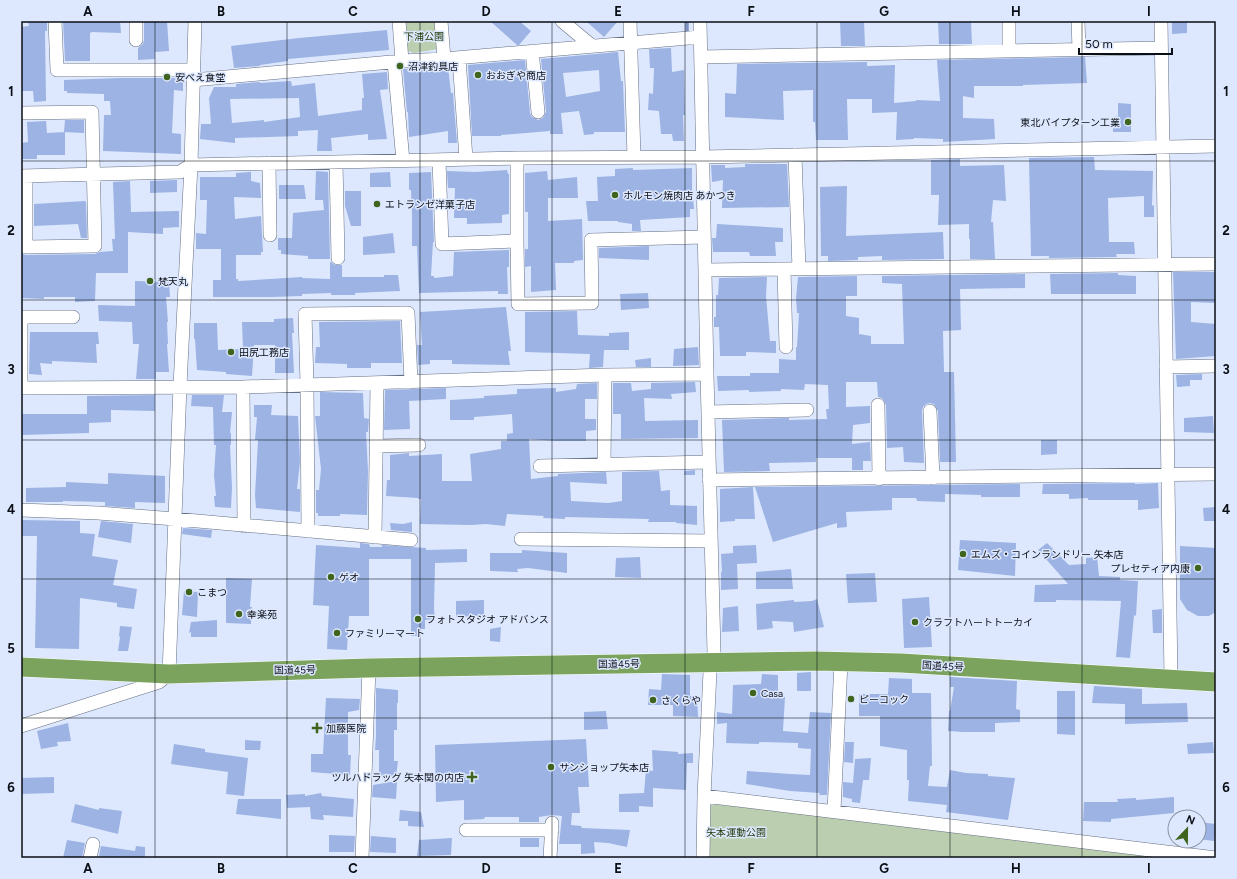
<svg xmlns="http://www.w3.org/2000/svg" width="1237" height="879" viewBox="0 0 1237 879" font-family="Figtree,'Noto Sans JP',sans-serif">
	<style>
		.green { fill: #bcceb0 }
		.lines { fill: none; stroke-linecap: round; stroke-linejoin: round }
		.stream { stroke: #7c92c0; stroke-width: 3.5 }
		.building { fill: #9cb3e3; fill-rule: evenodd }
		.minor-casing { stroke: #667083; stroke-width: 14 }
		.highway-casing { stroke: #fff; stroke-width: 20 }
		.minor { stroke: #fff; stroke-width: 13 }
		.highway { stroke: #7ba35d; stroke-width: 19 }
		.grid { fill: none; stroke: #0a0e15; stroke-width: 1; stroke-opacity: 0.55 }
		.poi-dot { fill: #3f641d; stroke: #dde8fe; stroke-width: 1.5 }
		.labels { text-anchor: middle; dominant-baseline: central; stroke-width: 3; stroke-linejoin: round; paint-order: stroke }
		.park-label { font-size: 10px; fill: #1e3703; stroke: #dde8fe }
		.poi-label { font-size: 10px; fill: #0a0e15; stroke: #dde8fe; text-anchor: start }
		.street-label { font-size: 10px; fill: #0a0e15; stroke: #dde8fe }
		.neatline { fill: none; stroke: #0a0e15; stroke-width: 1.5 }
		.grid-label { font-size: 13px; text-anchor: middle; font-weight: bold; fill: #0a0e15 }
	</style>
	<rect width="100%" height="100%" fill="#dde8fe"/>
	<path class="green" d="M406 21H437L438 49 414 53 408 51Z
		M711 804 921 823 1159 858H709Z"/>
	<g class="lines">
		<path class="stream" d="M687 21V31"/>
	</g>
	<path class="building" d="M28 21H47V31H45L46 101 34 102 33 91H21V27L29 26Z
		M63 21H120L121 33 92 32 90 33V61H65Z
		M144 21H167L169 51 155 52V59L138 60V48L143 44 144 40Z
		M490 21H519L531 31 519 45H517Z
		M586 21H618L604 37Z
		M840 21H864L865 46H841Z
		M938 21H971L972 44H939Z
		M1172 21H1187V33L1172 34Z
		M387 30 389 50 288 59V61L260 65V66L234 68 231 46 299 38Z
		M671 48 672 72 684 70 685 115H683L684 141H673L672 134H661L659 111 648 110 649 93 653 94 654 68H650L649 49Z
		M618 52 621 81H623L625 132H594V134L584 135 579 111 561 113 563 134H550V131L501 135V136H472L468 65 525 60 530 113 532 117 538 120 543 118 546 112 541 59ZM599 70 600 91 566 97 563 73Z
		M1085 57 1087 83 1023 85V86H974V98L963 96V118L994 119 995 139 943 142V139L914 138V139L896 140 897 112 872 113V99H847L848 140H816L815 122H813V90L783 91 784 120 725 117V93L736 94 737 64 867 62V66L895 65 894 103 916 101V100L940 101 937 60Z
		M448 67 451 93H453L457 143H448V131L409 137 408 112H407L403 69Z
		M387 72 388 89 380 90 387 139 368 140V134L331 138 332 151H317L318 130 298 131V136L235 138V143L200 139 201 124H211L209 98 214 87H236V84L260 82V83L291 81 292 86 315 83 318 116 362 110V98H364L362 74ZM299 98 300 117 264 122V120L232 123 230 99Z
		M121 78H183V91L174 90 172 133 181 134V154L103 151 104 115H111L110 101H104V94L67 93V91H64V80Z
		M1118 103 1131 104V132H1113V117L1118 116Z
		M65 120H84V133L64 132Z
		M46 121 47 133 65 132V155H37V159H21V143L28 142 27 122Z
		M1094 157 1095 170 1153 171 1152 206 1154 205V217H1144V196L1108 198 1109 242H1134L1135 254H1116L1117 257 1049 258V256H1031L1029 158Z
		M960 159V166L1004 165 1006 201 993 200 991 222H993L995 259H970V239H969V224L938 225 939 195H931V160Z
		M745 164H787L789 207 722 208 723 180 712 182 711 165H725V168L745 167Z
		M633 168V170L692 168V198H693L694 209H690V217L640 220 641 231H632V224L618 222V221H588L586 201H598L597 177 615 176V169Z
		M507 170 508 174H509V214L502 215V223L467 224V218H454L455 188H448L447 171 475 172Z
		M316 171 328 172 330 259H308V256L281 254V250H278V238H292L293 213 324 210 323 200H315Z
		M547 171 548 180 577 177 578 198H548V221L582 219 583 260 574 261V263H555L556 290 531 292V266L525 267V249H528V212H525V173Z
		M251 172V181L260 183 261 198 234 197 235 219 261 216 263 252H261V255H236V279H238V281L302 277V278L330 279V262H331L335 265H342V277H384V275H398L400 291 355 293V295H331V293L302 294V296L271 297H213V280H221V249H196V233L206 234 207 200H200V177H236V173Z
		M390 172 391 187H370V173Z
		M431 172 434 242H433L431 276H434V278L453 276 454 252 509 250V267H507L508 294H498V291L419 293 417 246H412V215L411 190H409V173Z
		M177 180V192L150 193V181Z
		M130 181 131 212 179 211V227L163 228V234L128 232V273H96L95 301 75 302V297H44V299L21 298V254L26 255 95 254 100 252 113 251 112 239H115L113 182Z
		M279 185H304L306 199H279Z
		M847 186 846 236 943 232 944 259 882 260V256L858 257V260L828 261V256H821L820 187Z
		M345 191H361V226H351L345 206Z
		M85 201 86 202 87 238H81L78 224 34 226V204Z
		M717 224 783 228V242H775L776 256H750L749 252H713L712 238H716Z
		M393 233 395 253 363 255V237Z
		M649 246V260L599 258V248Z
		M1173 272H1216V303L1191 302V322L1216 324V356L1176 359Z
		M1118 273V275L1136 276V294H1051L1050 274Z
		M1025 274V288L960 289 961 330 943 331 944 372H954L956 462H940L938 411 934 404 930 403 926 404 923 407 922 411 924 463 904 462 903 447 887 448 886 405 882 398 878 397 877 382H846V407L870 406V423L853 425 852 444 870 442 871 461H863V470H852V458H816V462L769 463 770 471 724 472 722 420 789 418V420L827 419 826 409H829L828 385 805 384 804 390 781 389V391L749 392V390L718 391 717 376H750V373H779V359L796 360V347H797L799 313H797L796 298 798 277 857 276V296H846V316L859 318V334L871 336V344H904L902 284 882 283V276Z
		M767 277 766 296 770 341H776V353L746 352V356H720L719 327H714V317H716V295H718L719 278Z
		M135 281 169 282 170 297H166L168 322H167L168 344H167L169 372H156V379H136L139 344H133L132 322 99 321 98 305 135 306Z
		M648 293 649 308 621 310 620 294Z
		M506 307 511 351H508L510 365 452 364V360H430V364L418 365 417 345H422L420 312Z
		M577 311 578 335 609 336V333L629 332V350H604L603 367 589 368 590 354 525 352V312Z
		M293 318 294 333H292L294 373H275V345H254L252 376 226 374V372L197 370 195 339H194V323H217L218 350 243 349 242 322H274V319Z
		M400 321 402 363H371V368H347V364L315 363 316 347H320L319 322Z
		M30 332H98L99 344H96L97 363 52 361V364L40 363 42 375 29 374Z
		M698 347 699 365 673 366 674 349Z
		M651 358V367H636L635 360Z
		M1202 374V380H1190V386L1177 387 1176 375Z
		M695 382 696 392 671 394 672 399 644 398 645 421 698 420V438L621 439V414H613V383H631L632 391 651 389V383Z
		M597 383V399H585V419H596V430L586 431V441H555L529 439 531 479 558 476V474L606 472 607 484 570 482 571 501 608 503 622 501V472L659 471 661 491 670 490V505L697 506V525L676 523V522H648L649 519 565 517V519L543 518 544 516 507 514 505 526 486 524 471 525 420 524 421 499H418V498L386 496 387 480H390V455L409 453V456L442 454V481H472L470 454 501 449V441H507V434L513 433 512 414 474 417V420H450V400L484 398V396L517 394V389L556 388V392L576 389 577 384Z
		M446 388V399L409 401 410 429 384 430 385 390Z
		M320 392 363 393 364 418 369 419 368 432H366L368 471 367 515 340 514V516H318V513H316V490H319L321 469 315 416H320Z
		M155 395V411L111 410V422L89 423V433L21 435V414H87V396Z
		M192 395H224L222 412H232L230 433H231V445H230L232 488 231 508 215 507 214 496H216L214 475 216 445H214L213 407 191 406Z
		M254 405H272L271 415 298 416 300 462 297 489H300V512L256 508 255 495 258 440H255L257 417H254Z
		M1213 416 1214 433 1184 432V418Z
		M1041 440H1057V454L1041 455Z
		M695 470V475H684V471Z
		M108 473 165 476V503L135 502V508L105 506V502L63 501V502H26V488L66 487V482L108 484Z
		M1135 483V484L1158 483 1159 508 1138 510V500H1088V498L1069 499V494H1042L1043 484Z
		M1020 484V497H981V495L945 494V502L917 501 916 498H892V510L846 512 847 527 837 528V523L773 542 755 487Z
		M753 487 755 519H735V521L720 522V489Z
		M1216 507V521H1204L1203 508Z
		M21 520 80 521V533L95 534 92 556 118 560 113 585 137 589 134 609 117 607V603L80 598 79 649 35 648 37 536H21Z
		M101 521 133 524 131 543 98 537Z
		M412 522V532L391 530 390 523 403 524Z
		M183 528 212 530 211 538 182 534Z
		M960 540 1016 543 1015 576 958 570Z
		M360 543 369 544 370 547H382V545L426 548V550L467 549V562L435 563 434 608 435 619 425 620V629H421V636H411V559H369V616H349L347 650 327 649 329 606 313 605 316 545 360 548Z
		M1047 543 1069 565 1086 564V558L1097 557 1099 576 1120 577V580L1138 581 1136 616 1134 615 1130 658 1116 657 1121 601 1056 600V602H1034L1035 585 1068 584 1038 550Z
		M756 545 757 563 737 564 738 589 721 590V572H722L721 554 733 553V546Z
		M1180 546 1216 548V612L1209 616H1198L1187 610 1180 599Z
		M522 550 567 553V573L528 568 517 569 518 572 490 571V553H522Z
		M640 557 641 578 615 577 616 558Z
		M791 569 793 589H756V572Z
		M875 573 877 602 848 603 846 574Z
		M226 578 252 579 250 607H252L251 624 226 623Z
		M184 591 198 592 197 617 182 615Z
		M929 597 932 647 904 648 902 599Z
		M817 599 824 627 794 632 793 622 772 621 773 628 757 630 756 604 794 600V602L812 601Z
		M484 600V616L456 617V601Z
		M738 606 739 631 722 632 723 608Z
		M1162 609V633H1153L1152 610Z
		M217 620V637H191V632L189 633 191 622Z
		M120 626 132 627 128 651H118L120 637 119 636Z
		M501 627 500 642 490 641V629Z
		M811 672V691H797V673Z
		M662 674 690 675V696H697L698 717 673 716V705H648L649 689 661 690Z
		M762 674 778 675V697H785L783 731 808 733 810 712 831 713 827 795H819L820 793 790 791 746 784 747 771 790 774 810 775 811 749 798 748V743L759 742V744L726 743 727 723 717 724V712L732 714 733 685 761 684Z
		M950 677 1017 681 1016 709 1020 710V722L995 723V732H963L948 731 949 711H950L954 687H950Z
		M889 678 912 679V693H931L932 766H930L928 786 947 787 950 770 966 773 988 774V776L1015 778 1008 820 946 812 947 805 908 801 909 780H907V750L880 746V716H859V694H888Z
		M1094 686 1142 689V704L1187 703 1188 722 1125 724V704L1092 703Z
		M376 688 398 690V703H397V730H394V761H398L396 777 379 776V750H375L376 736Z
		M1057 691H1075V735L1057 734Z
		M326 698 360 699 359 710 348 712V755H351L350 775 311 772V754H323Z
		M606 711 608 729 584 730V712Z
		M68 723 71 741 57 742 58 746 41 749 37 731Z
		M586 739 589 787H578L580 813H572L571 825 581 826 582 828 630 830 627 847 608 843 594 842 595 853 581 854V844H559L562 816 552 815 539 817V822H519V817H485L484 819 464 820V800L436 802 435 745Z
		M245 740 261 741 260 750H245Z
		M845 742H854L853 763 844 762Z
		M1213 742 1214 753 1188 754 1187 744Z
		M174 744 205 749V752L248 758 244 796 226 794 228 772 171 764Z
		M652 750 678 752V754L693 753V763H687L686 790 653 788V807L639 806V812H619V794L644 793 646 770 653 771Z
		M871 758 869 780H863L860 803 852 802V799L843 797V782L853 783 855 759Z
		M54 777V793L21 794V778Z
		M391 782H397L396 799 372 797 373 785Z
		M321 793 322 796 354 799 353 817 323 815 324 820 311 819 310 807 287 808 286 795 305 794V796Z
		M1174 797V813L1111 819V822L1083 821 1084 802H1118L1117 799 1136 798V800Z
		M238 799H281V819L236 814Z
		M75 804 99 810V808L122 811 118 834 71 822Z
		M400 810 421 812 424 827 408 826V821H399Z
		M1199 822 1216 824 1214 841 1199 839Z
		M329 835 355 836 354 852H329Z
		M371 836 396 838V853L370 852Z
		M452 838 451 855 417 856 419 840Z
		M520 838H539V847H520Z
		M67 840 85 843 82 858H63Z
		M101 846 135 851 136 846 145 847V858H107L99 856Z"/>
	<g class="lines">
		<defs>
			<path id="minor" d="M55 21 57 70H193
				M136 21V40
				M399 21 402 61
				M441 21 444 59
				M562 21 592 46
				M630 21 634 157
				M700 21 707 374 714 652 710 672 704 796 703 858
				M1009 21V51
				M1078 21 1079 49
				M1161 21 1171 679
				M532 51 538 112
				M701 57 1161 48
				M459 58 466 159
				M394 62 403 161
				M193 80 402 61 444 59 700 37
				M21 113 92 112 95 246 26 247V176
				M795 155 799 269
				M517 158V241L518 304 592 303 591 240 704 237
				M439 160 442 244 517 241
				M336 162 338 258
				M269 163 270 235
				M21 176 180 172 191 165 517 158 703 157 1216 146
				M784 269 786 347
				M705 270 1216 264
				M1166 367 1216 366
				M243 387 244 526
				M21 388 243 387 605 375 707 374
				M21 388V317H73
				M878 405 879 479
				M930 411 933 478
				M708 412 807 410
				M376 446 419 445
				M604 463 605 375
				M540 466 709 462
				M709 480 1216 474
				M21 510 98 513 175 519 411 540
				M308 531 307 384 305 314 408 313 411 382
				M375 537 377 383
				M521 539 711 541
				M21 726 159 682 169 674 180 386 191 165 195 21
				M704 796 1216 858
				M834 811 841 662
				M466 830H552
				M90 858 93 844
				M362 858 369 668
				M550 858 552 823"/>
			<path id="highway" d="M21 667 169 674 369 668 816 661 901 663 1216 682"/>
		</defs>
		<use href="#minor" class="minor-casing"/>
		<use href="#highway" class="highway-casing"/>
		<use href="#minor" class="minor"/>
		<use href="#highway" class="highway"/>
	</g>
	<path class="grid" d="M155 21V858M287 21V858M420 21V858M552 21V858M685 21V858M817 21V858M950 21V858M1082 21V858M21 161H1216M21 300H1216M21 440H1216M21 579H1216M21 718H1216"/>
	<g class="poi-dot">
		<circle cx="400" cy="66" r="4"/>
		<circle cx="478" cy="75" r="4"/>
		<circle cx="167" cy="77" r="4"/>
		<circle cx="1128" cy="122" r="4"/>
		<circle cx="615" cy="195" r="4"/>
		<circle cx="377" cy="204" r="4"/>
		<circle cx="150" cy="281" r="4"/>
		<circle cx="231" cy="352" r="4"/>
		<circle cx="963" cy="554" r="4"/>
		<circle cx="1198" cy="568" r="4"/>
		<circle cx="331" cy="577" r="4"/>
		<circle cx="189" cy="592" r="4"/>
		<circle cx="239" cy="614" r="4"/>
		<circle cx="418" cy="619" r="4"/>
		<circle cx="915" cy="622" r="4"/>
		<circle cx="337" cy="633" r="4"/>
		<circle cx="753" cy="693" r="4"/>
		<circle cx="851" cy="699" r="4"/>
		<circle cx="653" cy="700" r="4"/>
		<path d="M315 722h4v4h4v4h-4v4h-4v-4h-4v-4h4z"/>
		<circle cx="551" cy="767" r="4"/>
		<path d="M470 771h4v4h4v4h-4v4h-4v-4h-4v-4h4z"/>
	</g>
	<g class="labels">
		<g class="park-label">
			<text x="424" y="36">下浦公園</text>
			<text x="736" y="832">矢本運動公園</text>
		</g>
		<g class="poi-label">
			<text x="408" y="66">沼津釣具店</text>
			<text x="486" y="75">おおぎや商店</text>
			<text x="175" y="77">安べえ食堂</text>
			<text x="1120" y="122" text-anchor="end">東北パイプターン工業</text>
			<text x="623" y="195">ホルモン焼肉店 あかつき</text>
			<text x="385" y="204">エトランゼ洋菓子店</text>
			<text x="158" y="281">梵天丸</text>
			<text x="239" y="352">田尻工務店</text>
			<text x="971" y="554">エムズ・コインランドリー 矢本店</text>
			<text x="1190" y="568" text-anchor="end">プレセティア内康</text>
			<text x="339" y="577">ゲオ</text>
			<text x="197" y="592">こまつ</text>
			<text x="247" y="614">幸楽苑</text>
			<text x="426" y="619">フォトスタジオ アドバンス</text>
			<text x="923" y="622">クラフトハートトーカイ</text>
			<text x="345" y="633">ファミリーマート</text>
			<text x="761" y="693">Casa</text>
			<text x="859" y="699">ピーコック</text>
			<text x="661" y="700">さくらや</text>
			<text x="326" y="728">加藤医院</text>
			<text x="559" y="767">サンショップ矢本店</text>
			<text x="464" y="777" text-anchor="end">ツルハドラッグ 矢本関の内店</text>
		</g>
		<g class="street-label">
			<text transform="translate(619 664) rotate(-1)">国道45号</text>
			<text transform="translate(943 666) rotate(3)">国道45号</text>
			<text transform="translate(295 670) rotate(-1)">国道45号</text>
		</g>
	</g>
	<rect width="1237" height="879" fill="none" stroke="#dde8fe" stroke-width="44"/>
	<g transform="translate(1187 829) rotate(22)"><circle r="19" fill="#dde8fe" stroke="#8991a1"/>
	<path d="M0-3L7 15L0 10L-7 15Z" fill="#3f641d"/>
	<text y="-6" font-size="11" font-weight="bold" text-anchor="middle" fill="#0a0e15">N</text>
	</g>
	<path d="M1079 48v6h93v-6" fill="none" stroke="#0a0e15" stroke-width="2"/>
	<text x="1085" y="48" font-size="12" fill="#0a0e15" stroke="#dde8fe" stroke-width="3" paint-order="stroke">50 m</text>
	<rect x="22" y="22" width="1193" height="835" class="neatline"/>
	<g class="grid-label">
		<text x="88" y="16">A</text>
		<text x="221" y="16">B</text>
		<text x="353" y="16">C</text>
		<text x="486" y="16">D</text>
		<text x="618" y="16">E</text>
		<text x="751" y="16">F</text>
		<text x="884" y="16">G</text>
		<text x="1016" y="16">H</text>
		<text x="1149" y="16">I</text>
		<text x="11" y="96">1</text>
		<text x="1226" y="96">1</text>
		<text x="11" y="235">2</text>
		<text x="1226" y="235">2</text>
		<text x="11" y="374">3</text>
		<text x="1226" y="374">3</text>
		<text x="11" y="514">4</text>
		<text x="1226" y="514">4</text>
		<text x="11" y="653">5</text>
		<text x="1226" y="653">5</text>
		<text x="11" y="792">6</text>
		<text x="1226" y="792">6</text>
		<text x="88" y="873">A</text>
		<text x="221" y="873">B</text>
		<text x="353" y="873">C</text>
		<text x="486" y="873">D</text>
		<text x="618" y="873">E</text>
		<text x="751" y="873">F</text>
		<text x="884" y="873">G</text>
		<text x="1016" y="873">H</text>
		<text x="1149" y="873">I</text>
	</g>
</svg>
